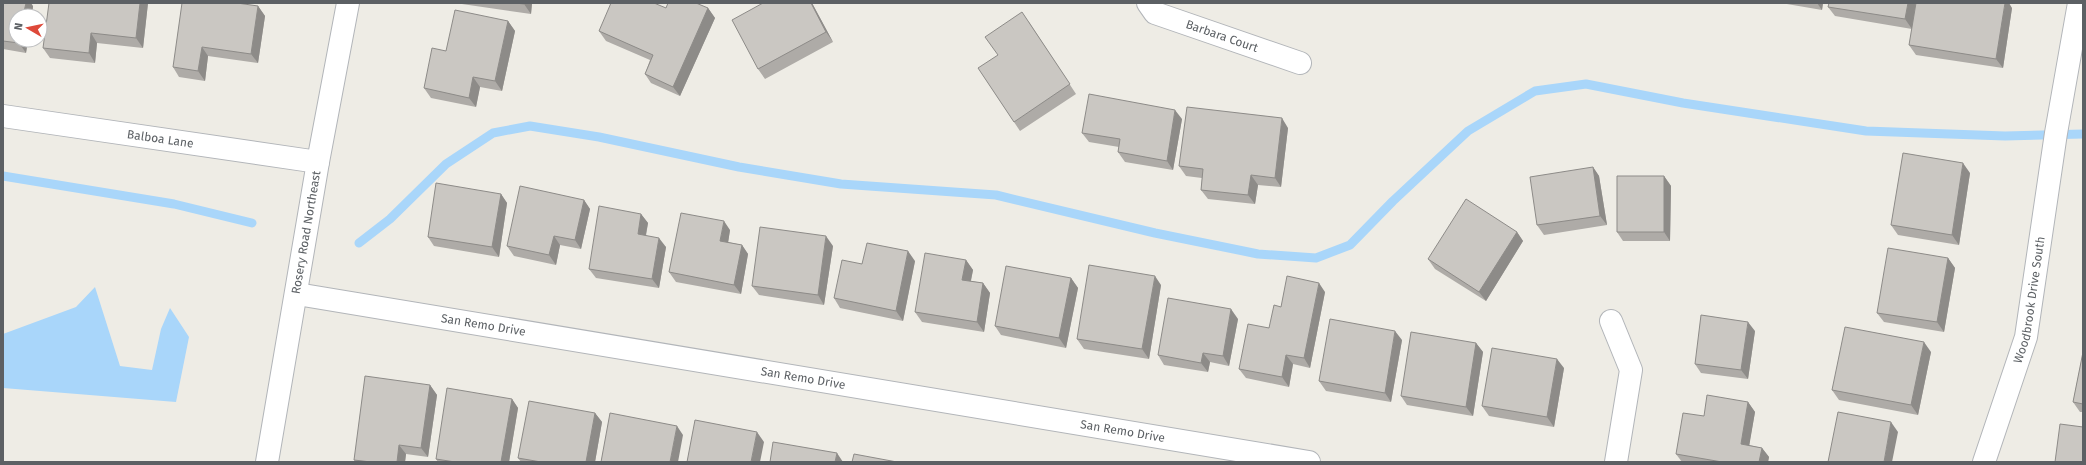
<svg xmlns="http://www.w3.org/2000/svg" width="2086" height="465" viewBox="0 0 2086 465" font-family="'Fira Sans',sans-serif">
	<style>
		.water { fill: #a9d6fa }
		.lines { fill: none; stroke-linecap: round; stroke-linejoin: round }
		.stream { stroke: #a9d6fa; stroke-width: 9 }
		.minor-casing { stroke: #b2b5b9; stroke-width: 24 }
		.minor { stroke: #fff; stroke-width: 22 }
		.wall { fill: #aeaba7 }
		.shaded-wall { fill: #8d8b88 }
		.building { fill: #cac7c2; stroke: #8d8b88 }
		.labels { text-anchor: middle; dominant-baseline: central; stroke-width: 4; stroke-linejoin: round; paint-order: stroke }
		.street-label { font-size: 12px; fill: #5c6064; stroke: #fff }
	</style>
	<rect width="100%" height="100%" fill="#eeece5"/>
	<path class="water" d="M95 287 120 366 152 370 161 329 170 308 189 337 176 402 3 388V334L76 307Z"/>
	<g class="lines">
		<path class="stream" d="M3 176 174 204 252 223
			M359 243 390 219 446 164 493 133 530 126 599 137 739 167 841 184 996 195 1155 233 1258 254 1316 258 1350 245 1393 201 1468 131 1535 91 1586 84 1683 103 1866 131 2005 136 2083 134"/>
		<defs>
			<g id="minor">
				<path id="s1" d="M1148 3 1155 13 1300 63"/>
				<path id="s2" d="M3 116 318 162"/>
				<path id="s3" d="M297 294 1309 462"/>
				<path d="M1611 321 1631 370 1616 462"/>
				<path id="s4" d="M267 462 318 162 348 3"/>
				<path id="s5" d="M1984 462 2026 337 2056 133 2079 3"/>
			</g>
		</defs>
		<use href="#minor" class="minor-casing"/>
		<use href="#minor" class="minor"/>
	</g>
	<path class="wall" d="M3 3 33 6 32 16H16V40H28L26 53 3 49Z
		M148 3 143 48 97 43 95 63 50 58 43 48Z
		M455 3H532L531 14Z
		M763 3H812L833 42 765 79 758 69Z
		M1781 3H1823L1822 10Z
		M1916 3 1912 29 1835 16 1828 7Z
		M258 6 265 16 258 63 208 56 205 81 179 77 173 67Z
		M666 8H708L715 18 680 96 651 83 645 74 650 60 606 41 599 31Z
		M2012 8 2003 68 1916 55 1909 45Z
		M508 21 515 31 502 91 480 87 476 107 431 98 424 88 446 51Z
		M1029 22 1076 94 1020 131 1014 122 998 55Z
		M1182 119 1173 170 1125 162 1118 152 1119 147 1089 142 1082 133Z
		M1288 128 1281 187 1258 185 1255 204 1208 199 1201 190 1202 178 1186 176 1179 166Z
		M1593 167 1599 176 1607 225 1544 235 1537 225Z
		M1970 173 1959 245 1898 235 1891 225Z
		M1664 176 1671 186 1670 241H1623L1617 232Z
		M501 194 507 203 499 257 434 246 428 237Z
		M584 200 590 209 581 249 560 245 556 265 514 256 507 246Z
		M641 214 648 223 646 236 666 247 659 288 596 278 589 269Z
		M730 230 728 242 742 245 748 254 741 294 676 282 669 272Z
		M1517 232 1523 241 1486 301 1435 269 1428 259Z
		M833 246 824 305 759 295 752 286Z
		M1948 258 1955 268 1944 332 1884 322 1877 313Z
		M966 260 973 270 971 281 983 283 990 293 984 332 922 322 915 312Z
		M915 261 903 321 840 308 834 298 862 264Z
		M1071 278 1078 288 1066 348 1001 335 995 326Z
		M1161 285 1149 359 1084 349 1077 339Z
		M1325 292 1310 368 1293 364 1289 387 1246 378 1239 369 1269 328 1281 307Z
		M1238 319 1229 366 1210 362 1208 372 1164 365 1158 355Z
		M1755 331 1748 379 1701 373 1695 364Z
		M1402 340 1391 402 1326 391 1319 381Z
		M1476 343 1483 352 1473 416 1407 405 1401 396Z
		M1931 352 1918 415 1839 400 1832 390Z
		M2083 352V412H2080L2073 402Z
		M1564 368 1554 427 1489 416 1482 406Z
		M430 385 437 395 428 457 406 454 405 462H355L354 460Z
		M512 399 518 408 509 462H438L436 459Z
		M1748 402 1755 412 1749 445 1762 448 1769 457 1768 462H1682L1676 454 1704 416Z
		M595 413 602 422 595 462H521L518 458Z"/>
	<path class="shaded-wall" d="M26 3H31L33 6 32 16H23Z
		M140 3H148L143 48 136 38Z
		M524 3H532L531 14 524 4Z
		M811 3H812L833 42 826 32Z
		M1817 3H1823L1822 10Z
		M1908 3H1916L1912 29 1905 19Z
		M2005 3H2009L2012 8 2003 68 1996 59Z
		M258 6 265 16 258 63 251 54Z
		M708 8 715 18 680 96 673 87Z
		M508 21 515 31 502 91 495 81Z
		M91 33 97 43 95 63 89 53Z
		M19 40H28L26 53 19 43Z
		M202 47 208 56 205 81 198 71Z
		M473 77 480 87 476 107 469 98Z
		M1175 110 1182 119 1173 170 1167 161Z
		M1282 118 1288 128 1281 187 1275 178Z
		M1963 163 1970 173 1959 245 1952 235Z
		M1593 167 1599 176 1607 225 1600 216Z
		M1251 175 1258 185 1255 204 1248 195Z
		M1664 176 1671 186 1670 241 1664 232Z
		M501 194 507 203 499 257 492 247Z
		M584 200 590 209 581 249 575 240Z
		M641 214 648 223 644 244 638 234Z
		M724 221 730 230 727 250 720 241Z
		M1517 232 1523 241 1486 301 1479 292Z
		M554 236 560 245 556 265 549 255Z
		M826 236 833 246 824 305 818 295Z
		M659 238 666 247 659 288 652 279Z
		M742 245 748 254 741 294 734 285Z
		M908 251 915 261 903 321 896 311Z
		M1948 258 1955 268 1944 332 1937 322Z
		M966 260 973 270 969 289 962 280Z
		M1155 276 1161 285 1149 359 1142 349Z
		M1071 278 1078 288 1066 348 1059 338Z
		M983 283 990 293 984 332 977 322Z
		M1319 283 1325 292 1310 368 1304 358Z
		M1231 309 1238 319 1229 366 1223 356Z
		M1748 322 1755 331 1748 379 1741 370Z
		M1395 331 1402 340 1391 402 1385 393Z
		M1924 342 1931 352 1918 415 1911 405Z
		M1476 343 1483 352 1473 416 1466 407Z
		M1203 353 1210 362 1208 372 1201 363Z
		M1286 355 1293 364 1289 387 1282 377Z
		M1557 359 1564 368 1554 427 1547 417Z
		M430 385 437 395 428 457 421 448Z
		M512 399 518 408 509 462H501Z
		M1748 402 1755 412 1748 453 1741 444Z
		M595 413 602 422 595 462H586Z
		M1891 422 1898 432 1892 462H1884Z
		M677 426 683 435 678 462H670Z
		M757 432 764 442 760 462H751Z
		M399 445 406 454 405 462H397Z
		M1762 448 1769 457 1768 462H1759Z
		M837 453 843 462H835Z"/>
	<path class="building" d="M3 3H26L23 16H16V40H19V43L3 41Z
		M49 3H140L136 38 91 33 89 53 43 48Z
		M182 3H237L258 6 251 54 202 47 198 71 173 67Z
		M515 3H524V4Z
		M611 3H654L666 8 668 3H696L708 8 673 87 645 74 653 55 599 31Z
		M763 3H811L826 32 758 69 732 20Z
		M1829 3H1908L1905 19 1828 7Z
		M1916 3H2005L1996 59 1909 45Z
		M455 10 508 21 495 81 473 77 469 98 424 88 432 48 446 51Z
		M1022 12 1070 84 1014 122 978 68 998 55 985 37Z
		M1089 94 1175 110 1167 161 1118 152 1120 139 1082 133Z
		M1187 107 1282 118 1275 178 1251 175 1248 195 1201 190 1203 169 1179 166Z
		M1903 153 1963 163 1952 235 1891 225Z
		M1593 167 1600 216 1537 225 1530 177Z
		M1617 176H1664V232H1617Z
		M436 183 501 194 492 247 428 237Z
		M520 186 584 200 575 240 554 236 549 255 507 246Z
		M1466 199 1517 232 1479 292 1428 259Z
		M599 206 641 214 638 234 659 238 652 279 589 269Z
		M681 213 724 221 720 241 742 245 734 285 669 272Z
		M760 227 826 236 818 295 752 286Z
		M867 243 908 251 896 311 834 298 842 260 862 264Z
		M1888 248 1948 258 1937 322 1877 313Z
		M925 253 966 260 962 280 983 283 977 322 915 312Z
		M1089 265 1155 276 1142 349 1077 339Z
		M1006 266 1071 278 1059 338 995 326Z
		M1287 276 1319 283 1304 358 1286 355 1282 377 1239 369 1248 324 1269 328 1274 305 1281 307Z
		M1168 298 1231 309 1223 356 1203 353 1201 363 1158 355Z
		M1701 315 1748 322 1741 370 1695 364Z
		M1330 319 1395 331 1385 393 1319 381Z
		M1845 327 1924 342 1911 405 1832 390Z
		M1411 332 1476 343 1466 407 1401 396Z
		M1492 348 1557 359 1547 417 1482 406Z
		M2083 352V404L2073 402Z
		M365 376 430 385 421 448 399 445 397 462H371L354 460Z
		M447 388 512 399 501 462H455L436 459Z
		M1707 395 1748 402 1741 444 1762 448 1759 462H1722L1676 454 1683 413 1704 416Z
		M529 401 595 413 586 462H541L518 458Z
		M1838 412 1891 422 1884 462H1828Z
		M610 413 677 426 670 462H601Z
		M695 420 757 432 751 462H687Z
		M2060 424 2083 427V462H2055Z
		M773 442 837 453 835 462H770Z
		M854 454 897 462H852Z"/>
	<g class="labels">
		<g class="street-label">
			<text stroke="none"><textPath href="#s1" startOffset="83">Barbara Court</textPath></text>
			<text stroke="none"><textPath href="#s2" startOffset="159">Balboa Lane</textPath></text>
			<text stroke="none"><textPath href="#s4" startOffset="233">Rosery Road Northeast</textPath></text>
			<text stroke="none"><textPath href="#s5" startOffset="169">Woodbrook Drive South</textPath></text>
			<text stroke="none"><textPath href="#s3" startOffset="189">San Remo Drive</textPath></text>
			<text stroke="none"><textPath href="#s3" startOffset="513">San Remo Drive</textPath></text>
			<text stroke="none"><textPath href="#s3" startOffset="837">San Remo Drive</textPath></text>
		</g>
	</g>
	<rect width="2086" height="465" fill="none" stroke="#5c6064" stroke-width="8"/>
	<g transform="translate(28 28) rotate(279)"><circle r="19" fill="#ffffff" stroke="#bebfc1"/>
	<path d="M0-3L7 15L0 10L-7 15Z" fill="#de493a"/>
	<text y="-6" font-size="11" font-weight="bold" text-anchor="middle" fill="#5c6064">N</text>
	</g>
</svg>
